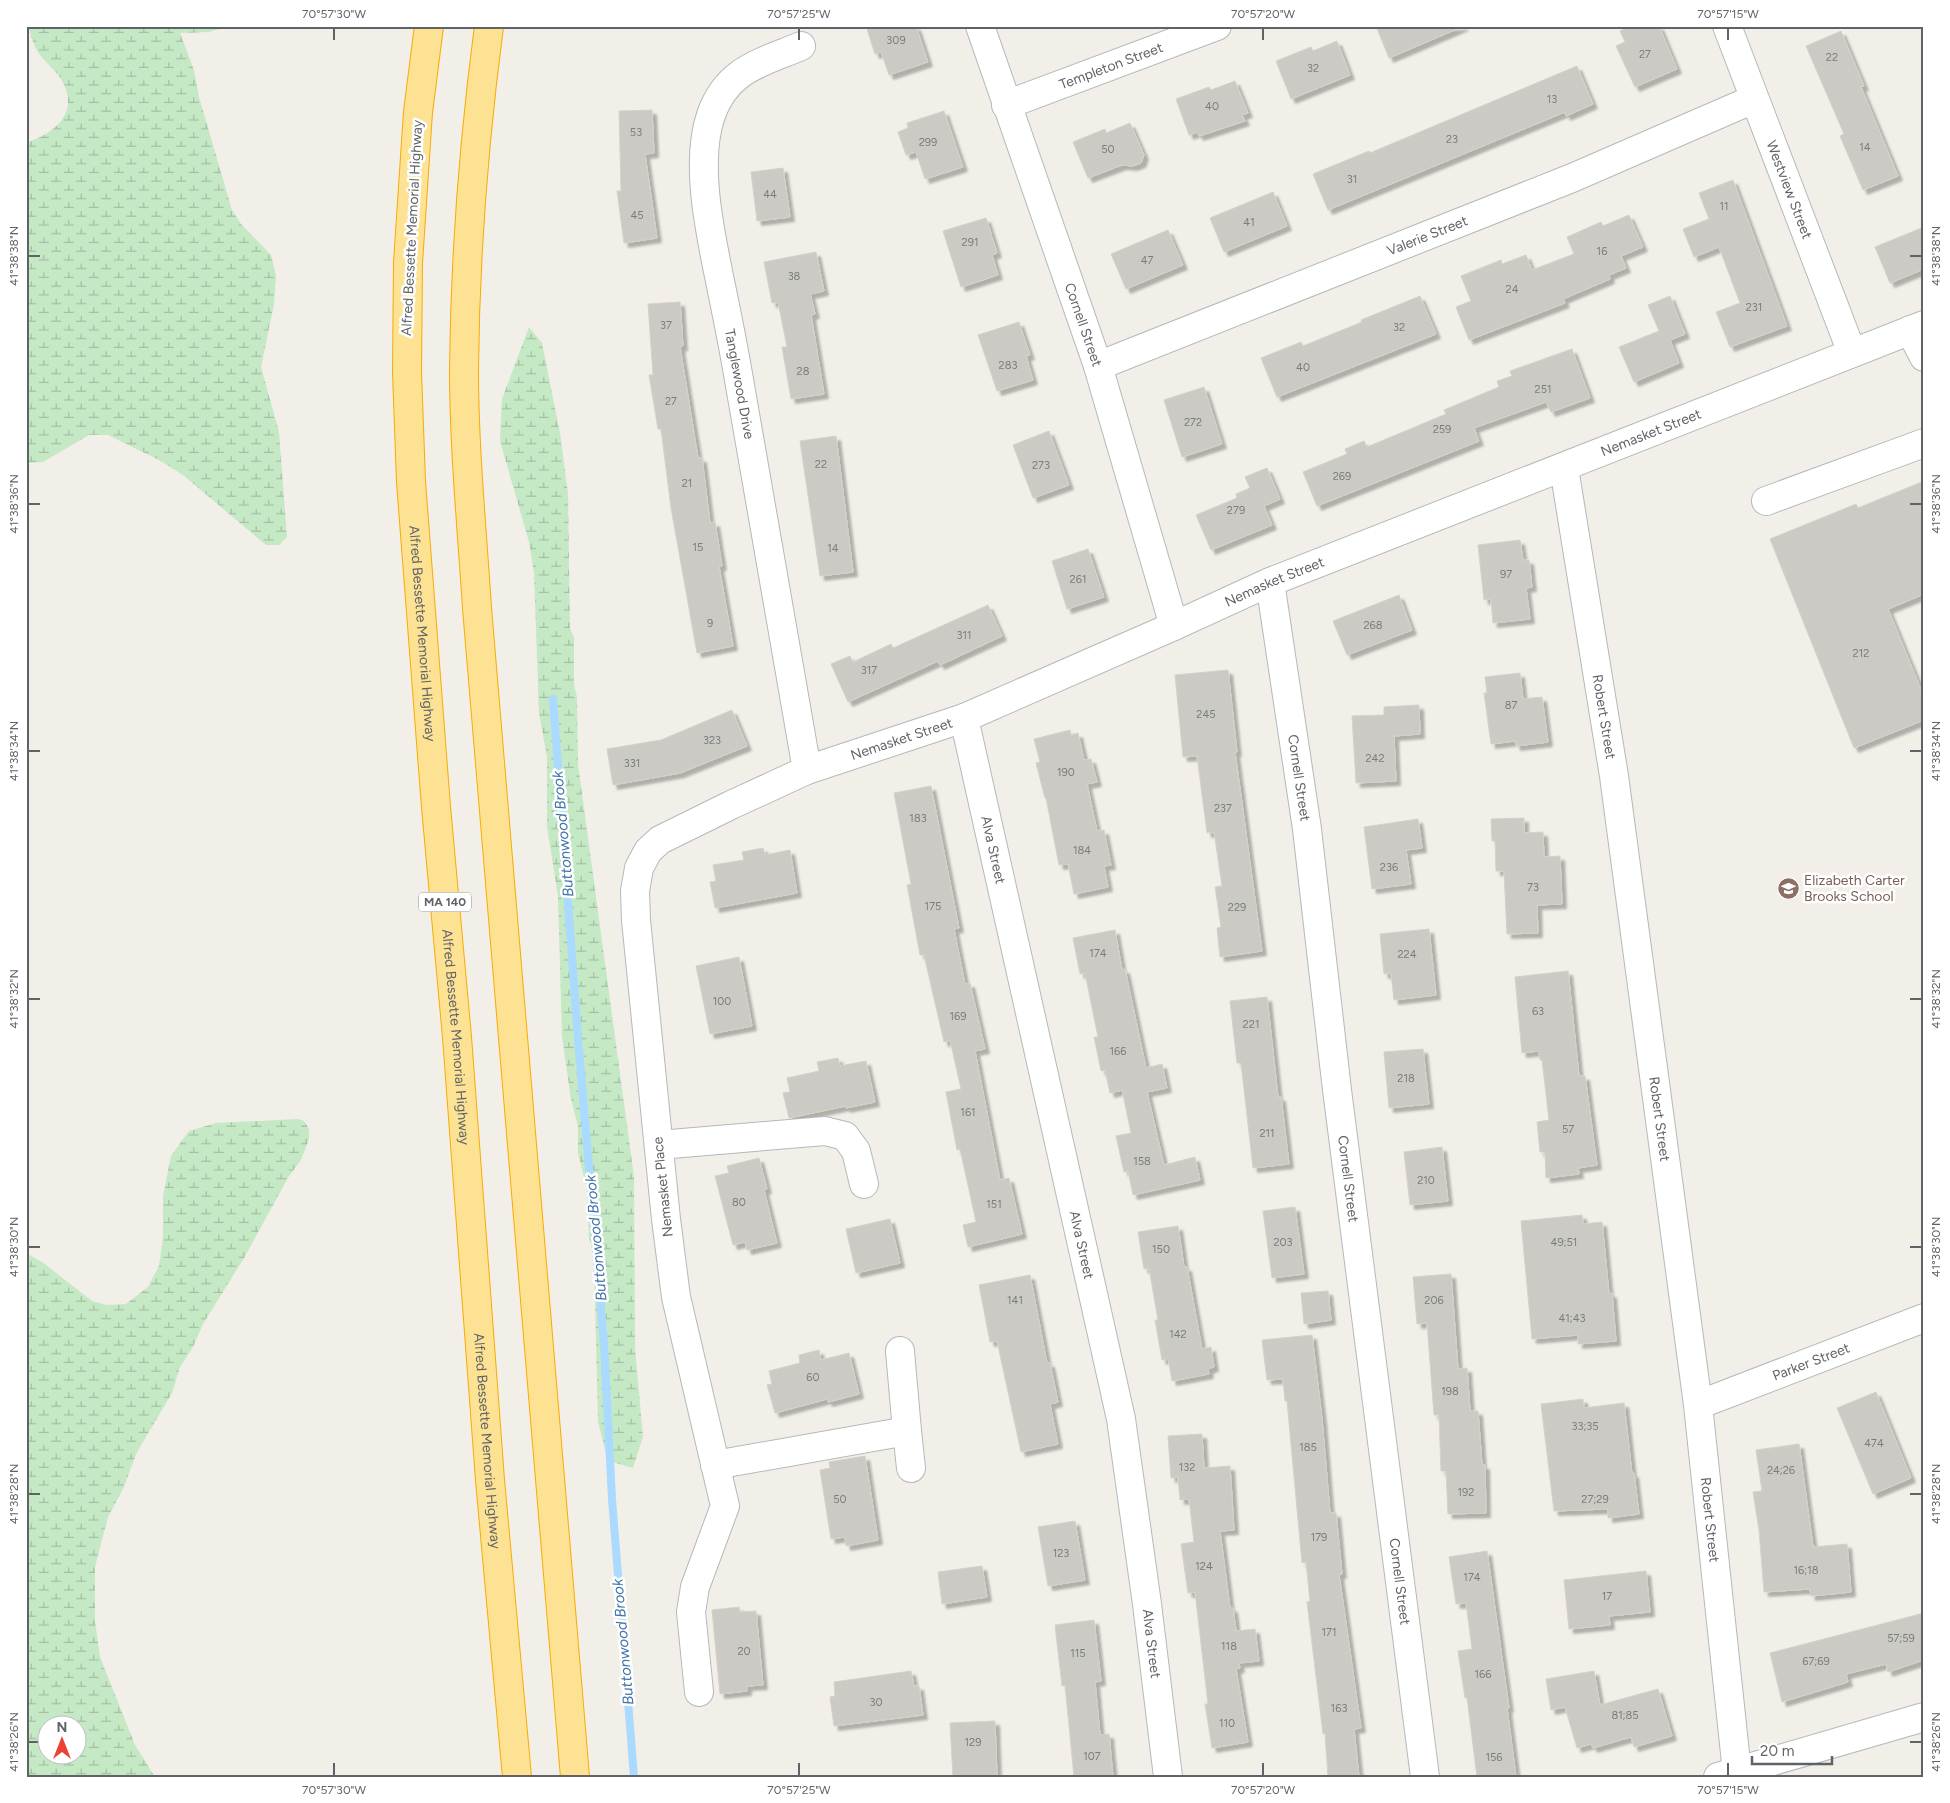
<svg xmlns="http://www.w3.org/2000/svg" width="1950" height="1803" viewBox="0 0 1950 1803" font-family="Figtree,sans-serif">
	<style>
		.wetland { fill: url(#wetland-marsh); fill-rule: evenodd }
		.lines { fill: none; stroke-linecap: round; stroke-linejoin: round }
		.stream { stroke: #aadaff; stroke-width: 8 }
		.building { fill: #cccac5; stroke: #d6d1c6; filter: url(#shadow) }
		.minor-casing { stroke: #b5b8bc; stroke-width: 30 }
		.highway-casing { stroke: #f9ab00; stroke-width: 30 }
		.minor { stroke: #fff; stroke-width: 28 }
		.highway { stroke: #fde293; stroke-width: 28 }
		.ticks { fill: none; stroke: #5f6368; stroke-width: 2 }
		.labels { text-anchor: middle; dominant-baseline: central; stroke-width: 5; stroke-linejoin: round; paint-order: stroke }
		.number-label { font-size: 11px; fill: #7a7d7f }
		.shield { fill: #fff; stroke: #8f9295; stroke-width: 1 }
		.shield-label { font-size: 12px; font-weight: bold; fill: #5f6368 }
		.street-label { font-size: 14px; fill: #5f6368; stroke: #fff }
		.education-label { font-size: 14px; fill: #785e54; stroke: #fff; text-anchor: start }
		.water-label { font-size: 15px; font-style: italic; fill: #4174aa; stroke: #fff }
		.neatline { fill: none; stroke: #5f6368; stroke-width: 2 }
		.ticks-label { font-size: 12px; text-anchor: middle; fill: #5f6368 }
	</style>
	<defs>
		<pattern id="wetland-marsh" width="20" height="14" patternUnits="userSpaceOnUse" patternTransform="scale(1.25)"><rect width="20" height="14" fill="#c5e8c5"/><path d="M1 5h8M5 5V1M11 12h8M15 12V8" fill="none" stroke="#a3c0a4"/></pattern>
		<filter id="shadow"><feDropShadow dx="4.5" dy="4.5" stdDeviation="1" flood-color="#0004"/></filter>
	</defs>
	<rect width="100%" height="100%" fill="#f1efe8"/>
	<path class="wetland" d="M28 26H229L209 32 180 33 194 70 199 97 232 210 241 224 271 255 276 276 274 304 261 367 279 432 287 537 279 545H266L183 475 159 460 108 435H89L43 462 26 463V143C55 133 81 113 61 79 55 69 44 62 38 52 33 45 31 34 28 26Z
		M529 327 542 343 560 433 568 494 570 629 574 637V685L577 697 578 764 634 1177 635 1348 643 1437 633 1468 608 1461 598 1422 594 1254 589 1238 587 1190 578 1153V1126L571 1099 562 1036 558 896 547 827V757L539 713 534 573 529 542 500 441 502 399Z
		M298 1119 304 1121 309 1129V1139L301 1160 289 1176 244 1258 203 1324 193 1347 180 1367 172 1393 137 1452 123 1489 108 1517 95 1567V1621L100 1657 135 1745 155 1777H26V1253L42 1262 92 1301 107 1305 126 1304 148 1287 159 1266 163 1237V1196L171 1156 189 1131 216 1123ZM48 1726H78V1756H48Z"/>
	<g class="lines">
		<path class="stream" d="M553 699 578 1038 604 1344 612 1499 634 1777"/>
	</g>
	<path class="building" d="M866 26H916L928 62 889 75 881 52 875 54Z
		M1376 26H1464L1389 58Z
		M1632 26H1659L1677 69 1635 87 1616 46 1625 42 1620 31Z
		M1841 31 1864 86 1861 87 1898 176 1863 190 1840 136 1844 134 1806 46Z
		M1337 41 1350 75 1291 99 1276 61 1311 47 1313 51Z
		M1577 66 1593 104 1566 116 1565 112 1328 210 1313 174 1369 151 1370 153 1377 150Z
		M1235 81 1248 113 1242 115 1245 121 1199 136 1197 132 1189 135 1176 99 1209 87 1211 90Z
		M652 110 654 153 645 154 657 238 624 243 617 191H621L619 111Z
		M944 111 963 167 925 179 916 152 906 155 898 132 908 128 907 123Z
		M1130 123 1144 155 1141 163 1133 166 1122 165 1088 178 1073 142 1105 129 1106 133Z
		M783 168 790 217 757 221 751 172Z
		M1733 180 1787 326 1730 347 1716 312 1740 303 1719 247 1694 257 1683 229 1709 219 1699 193Z
		M1273 192 1287 226 1224 252 1210 218Z
		M1629 215 1643 247 1621 256 1626 268 1609 275 1610 279 1563 299 1565 303 1469 340 1456 307 1471 301 1461 276 1501 260 1502 264 1526 255 1532 270 1574 254 1567 237 1601 222 1603 226Z
		M986 218 997 253 992 255 998 275 961 287 943 231Z
		M1924 227V269L1890 283 1875 247Z
		M1168 230 1183 265 1126 289 1111 254Z
		M816 252 824 291 810 294 815 314 811 315 824 394 791 399 782 347H787L778 302 772 303 764 262Z
		M1420 296 1436 334 1277 397 1261 358 1301 342 1303 346 1362 322 1361 320Z
		M1670 296 1685 334 1670 340 1679 363 1634 382 1619 347 1659 331 1648 305Z
		M680 302 683 346 680 347 698 458H702L710 523 715 522 722 566H719L733 646 697 653 671 508 661 429H658L649 375H653L648 304Z
		M1019 322 1030 355 1026 356 1033 380 997 391 978 335Z
		M1572 349 1590 398 1551 412 1546 402 1474 428 1479 441 1317 506 1303 472 1347 454 1345 449 1364 441 1367 447 1446 414 1444 410 1499 387 1497 381 1512 376 1510 371Z
		M1204 387 1222 444 1182 457 1164 400Z
		M1049 431 1069 485 1033 498 1013 445Z
		M836 436 853 572 820 576 800 441Z
		M1267 468 1280 499 1264 506 1272 525 1211 550 1196 515 1237 498 1236 494 1250 488 1245 477Z
		M1924 481V594L1888 609 1924 697V720L1854 748 1770 539 1856 504 1858 508Z
		M1520 540 1523 560H1529L1532 587 1526 588 1530 619 1493 623 1491 599 1484 600 1478 545Z
		M1088 549 1104 597 1067 609 1052 561Z
		M1399 595 1412 630 1347 655 1333 621Z
		M988 605 1002 636 940 665 938 661 848 702 831 664 850 656 853 662 891 644 893 648Z
		M1228 670 1237 752H1235L1262 951 1220 957 1217 928 1221 927 1215 887 1222 886 1214 832 1207 833 1197 756 1183 757 1175 675Z
		M1520 673 1523 699 1542 697 1548 742 1516 746 1515 741 1491 744 1484 693H1487L1485 677Z
		M1419 705 1420 734 1394 736 1396 781 1356 783 1352 716 1384 715V707Z
		M732 710 747 746 680 773 613 785 607 749 661 740Z
		M1070 730 1071 735 1078 733 1084 760 1091 759 1097 782 1087 784 1097 831 1104 830 1111 865 1104 866 1108 887 1074 894 1068 864 1059 865 1046 798H1045L1036 763 1040 762 1034 739Z
		M931 786 959 928 954 929 965 984 970 983 985 1049 975 1051 1000 1180 1009 1178 1022 1234 968 1247 963 1225 976 1222 960 1149 957 1150 946 1092 961 1089 950 1040 944 1042 924 955H920L907 885 911 884 894 793Z
		M1524 818V833L1543 832 1544 857 1560 856 1562 904 1537 905 1538 933 1507 934 1504 871H1496L1495 841H1492L1491 819Z
		M1418 819 1422 848 1406 850 1411 884 1372 889 1364 827Z
		M763 848 765 855 790 850 797 893 715 908 710 882 716 881 713 865 744 860 742 852Z
		M1429 929 1436 995 1394 1000 1391 973 1384 974 1380 934Z
		M1115 930 1122 970 1125 969 1146 1068 1162 1064 1167 1088 1147 1092 1164 1165 1195 1157 1200 1180 1133 1195 1128 1171 1124 1172 1116 1136 1131 1133 1122 1090 1110 1093 1105 1070 1101 1071 1094 1037H1098L1085 973 1080 974 1073 938Z
		M739 957 752 1026 710 1034 696 966Z
		M1568 971 1579 1076H1585L1597 1165 1578 1168 1579 1174 1546 1178 1545 1152H1540L1537 1122 1549 1120 1542 1060H1540L1539 1051 1522 1053 1515 977Z
		M1267 997 1278 1097H1281L1289 1164 1253 1168 1241 1063H1237L1230 1001Z
		M1423 1049 1429 1104 1389 1108 1384 1052Z
		M838 1058 840 1066 866 1061 875 1102 846 1108V1106L789 1118 783 1093 790 1092 787 1078 819 1071 817 1062Z
		M1442 1147 1448 1201 1410 1205 1404 1152Z
		M759 1158 767 1189 764 1190 777 1243 747 1250 745 1242 733 1245 715 1176 729 1173 727 1166Z
		M1295 1207 1304 1274 1272 1278 1263 1211Z
		M1582 1215 1583 1224 1602 1222 1609 1294 1612 1293 1616 1341 1578 1344V1335L1532 1339 1521 1221Z
		M890 1219 900 1263 856 1273 846 1229Z
		M1178 1226 1184 1267H1187L1202 1349 1211 1347 1214 1367 1208 1369 1209 1374 1172 1381 1168 1358 1162 1360 1155 1320H1158L1149 1268 1144 1269 1138 1232Z
		M1451 1274 1458 1369 1467 1368 1470 1411H1478L1482 1465H1485L1486 1513 1448 1514 1446 1471H1441L1439 1415H1434L1427 1323 1417 1324 1413 1277Z
		M1030 1275 1047 1363H1050L1058 1402 1050 1404 1058 1444 1021 1452 997 1341 990 1342 979 1285Z
		M1328 1291 1331 1320 1304 1324 1301 1293Z
		M1312 1335 1322 1419 1330 1513H1336L1342 1574H1339L1361 1728 1354 1729 1359 1777H1328L1325 1733 1323 1734 1307 1602 1310 1601 1306 1562 1302 1563 1287 1401H1285L1283 1379 1267 1380 1262 1340Z
		M819 1350 821 1360 849 1353 859 1394 828 1402 827 1399 775 1413 767 1385 772 1384 769 1371 800 1363 799 1355Z
		M1876 1392 1911 1478 1873 1494 1837 1408Z
		M1583 1399 1584 1408 1624 1403 1632 1474 1634 1473 1639 1514 1608 1518V1509L1554 1511 1541 1404Z
		M1202 1434 1204 1468 1230 1466 1234 1530 1220 1531 1230 1608H1233L1236 1631 1255 1629 1259 1661 1239 1663 1240 1668 1236 1669 1248 1742 1212 1748 1205 1704H1208L1195 1592 1188 1593 1181 1544 1194 1542 1189 1499 1180 1500 1178 1477 1171 1478 1168 1436Z
		M1799 1444 1813 1547 1847 1544 1851 1592 1811 1596 1810 1589 1764 1592 1759 1530 1753 1492 1762 1491 1756 1450Z
		M865 1456 878 1540 846 1546 845 1537 831 1539 820 1470 830 1468 829 1462Z
		M1075 1521 1085 1580 1048 1586 1038 1527Z
		M1487 1551 1509 1708H1507L1516 1777H1477L1467 1698H1465L1458 1651 1472 1649 1466 1603 1456 1604 1449 1557Z
		M982 1566 987 1597 942 1604 938 1572Z
		M1646 1571 1650 1612 1609 1616 1610 1625 1569 1629 1564 1580Z
		M739 1607 740 1612 756 1611 763 1685 747 1686V1691L720 1694 712 1610Z
		M1924 1613V1660L1888 1672 1886 1664 1846 1674 1848 1682 1782 1702 1770 1653Z
		M1094 1620 1101 1681 1095 1682 1100 1735 1109 1734 1113 1777H1074L1065 1685 1062 1686 1055 1625Z
		M911 1671 914 1686H919L923 1715 834 1726 830 1697 835 1696 834 1682Z
		M1594 1671 1600 1705 1658 1689 1672 1736 1634 1747 1631 1737 1593 1748 1591 1744 1577 1748 1565 1707 1551 1710 1546 1679Z
		M995 1721 997 1777H953L950 1723Z"/>
	<g class="lines">
		<defs>
			<g id="minor">
				<path id="s1" d="M980 26 1098 366 1174 626"/>
				<path id="s2" d="M1727 26 1852 353"/>
				<path id="s3" d="M801 46C761 63 727 69 711 115 694 164 711 236 721 286 727 315 733 345 738 374 762 506 785 638 807 770"/>
				<path id="s4" d="M1006 105 1217 26"/>
				<path d="M1910 330 1924 357"/>
				<path id="s5" d="M1098 366 1572 178 1754 99"/>
				<path id="s6" d="M1564 468 1614 776 1698 1405 1737 1772"/>
				<path d="M1766 501 1924 443"/>
				<path id="s7" d="M1270 582 1307 829 1337 1090 1425 1777"/>
				<path id="s8" d="M964 718 1121 1419 1147 1604 1168 1777"/>
				<path d="M659 1145 825 1131 845 1136 856 1151 864 1184"/>
				<path id="s9" d="M1698 1405 1924 1318"/>
				<path d="M907 1431 911 1468"/>
				<path d="M715 1465 907 1431 900 1351"/>
				<path id="s10" d="M699 1692 691 1612 695 1587 725 1506 676 1297 666 1219 636 920 635 891 639 868 648 851 660 840 731 805 807 770 964 718 1174 626 1270 582 1924 325"/>
				<path d="M1718 1777 1924 1717"/>
			</g>
			<g id="highway">
				<path id="s11" d="M429 26 418 112 408 263 407 372 411 482 436 807 457 1037 490 1480 517 1777"/>
				<path d="M489 26C474 140 465 255 464 370 464 449 472 529 477 608L575 1777"/>
			</g>
		</defs>
		<use href="#minor" class="minor-casing"/>
		<use href="#highway" class="highway-casing"/>
		<use href="#minor" class="minor"/>
		<use href="#highway" class="highway"/>
	</g>
	<path class="ticks" d="M334 28V40M799 28V40M1263 28V40M1728 28V40M28 256H40M1910 256H1922M28 504H40M1910 504H1922M28 751H40M1910 751H1922M28 999H40M1910 999H1922M28 1247H40M1910 1247H1922M28 1494H40M1910 1494H1922M28 1742H40M1910 1742H1922M334 1763V1776M799 1763V1776M1263 1763V1776M1728 1763V1776"/>
	<defs>
		<symbol id="school-disc" viewBox="-11 -11 22 22"><circle r="9.5" fill="#8d6e63" stroke="#fff"/><path d="M0-5L7-2L0 1L-7-2ZM-4 1L0 2.5L4 1V4Q0 6-4 4Z" fill="#fff"/></symbol>
	</defs>
	<g fill-rule="evenodd">
		<use href="#school-disc" x="1776" y="876" width="25" height="25"/>
	</g>
	<g class="labels">
		<g class="number-label">
			<text x="896" y="40">309</text>
			<text x="1645" y="54">27</text>
			<text x="1832" y="57">22</text>
			<text x="1313" y="68">32</text>
			<text x="1552" y="99">13</text>
			<text x="1212" y="106">40</text>
			<text x="636" y="132">53</text>
			<text x="1452" y="139">23</text>
			<text x="928" y="142">299</text>
			<text x="1865" y="147">14</text>
			<text x="1108" y="149">50</text>
			<text x="1352" y="179">31</text>
			<text x="770" y="194">44</text>
			<text x="1724" y="206">11</text>
			<text x="637" y="215">45</text>
			<text x="1249" y="222">41</text>
			<text x="970" y="242">291</text>
			<text x="1602" y="251">16</text>
			<text x="1147" y="260">47</text>
			<text x="794" y="276">38</text>
			<text x="1512" y="289">24</text>
			<text x="1754" y="307">231</text>
			<text x="666" y="325">37</text>
			<text x="1399" y="327">32</text>
			<text x="1008" y="365">283</text>
			<text x="1303" y="367">40</text>
			<text x="803" y="371">28</text>
			<text x="1543" y="389">251</text>
			<text x="671" y="401">27</text>
			<text x="1193" y="422">272</text>
			<text x="1442" y="429">259</text>
			<text x="821" y="464">22</text>
			<text x="1041" y="465">273</text>
			<text x="1342" y="476">269</text>
			<text x="687" y="483">21</text>
			<text x="1236" y="510">279</text>
			<text x="698" y="547">15</text>
			<text x="833" y="548">14</text>
			<text x="1506" y="574">97</text>
			<text x="1078" y="579">261</text>
			<text x="710" y="623">9</text>
			<text x="1373" y="625">268</text>
			<text x="964" y="635">311</text>
			<text x="1861" y="653">212</text>
			<text x="869" y="670">317</text>
			<text x="1511" y="705">87</text>
			<text x="1206" y="714">245</text>
			<text x="712" y="740">323</text>
			<text x="1375" y="758">242</text>
			<text x="632" y="763">331</text>
			<text x="1066" y="772">190</text>
			<text x="1223" y="808">237</text>
			<text x="918" y="818">183</text>
			<text x="1082" y="850">184</text>
			<text x="1389" y="867">236</text>
			<text x="1533" y="887">73</text>
			<text x="933" y="906">175</text>
			<text x="1237" y="907">229</text>
			<text x="1098" y="953">174</text>
			<text x="1407" y="954">224</text>
			<text x="722" y="1001">100</text>
			<text x="1538" y="1011">63</text>
			<text x="958" y="1016">169</text>
			<text x="1251" y="1024">221</text>
			<text x="1118" y="1051">166</text>
			<text x="1406" y="1078">218</text>
			<text x="968" y="1112">161</text>
			<text x="1568" y="1129">57</text>
			<text x="1267" y="1133">211</text>
			<text x="1142" y="1161">158</text>
			<text x="1426" y="1180">210</text>
			<text x="739" y="1202">80</text>
			<text x="994" y="1204">151</text>
			<text x="1283" y="1242">203</text>
			<text x="1564" y="1242">49;51</text>
			<text x="1161" y="1249">150</text>
			<text x="1015" y="1300">141</text>
			<text x="1434" y="1300">206</text>
			<text x="1572" y="1318">41;43</text>
			<text x="1178" y="1334">142</text>
			<text x="813" y="1377">60</text>
			<text x="1450" y="1391">198</text>
			<text x="1585" y="1426">33;35</text>
			<text x="1874" y="1443">474</text>
			<text x="1308" y="1447">185</text>
			<text x="1187" y="1467">132</text>
			<text x="1781" y="1470">24;26</text>
			<text x="1466" y="1492">192</text>
			<text x="840" y="1499">50</text>
			<text x="1595" y="1499">27;29</text>
			<text x="1319" y="1537">179</text>
			<text x="1061" y="1553">123</text>
			<text x="1204" y="1566">124</text>
			<text x="1806" y="1570">16;18</text>
			<text x="1472" y="1577">174</text>
			<text x="1607" y="1596">17</text>
			<text x="1329" y="1632">171</text>
			<text x="1901" y="1638">57;59</text>
			<text x="1229" y="1646">118</text>
			<text x="744" y="1651">20</text>
			<text x="1078" y="1653">115</text>
			<text x="1816" y="1661">67;69</text>
			<text x="1483" y="1674">166</text>
			<text x="876" y="1702">30</text>
			<text x="1339" y="1708">163</text>
			<text x="1625" y="1715">81;85</text>
			<text x="1227" y="1723">110</text>
			<text x="973" y="1742">129</text>
			<text x="1092" y="1756">107</text>
			<text x="1494" y="1757">156</text>
		</g>
		<rect class="shield" x="419" y="892.5" width="52" height="19" rx="4"/>
		<g class="shield-label">
			<text x="445" y="902">MA 140</text>
		</g>
		<g class="street-label">
			<text stroke="none"><textPath href="#s4" startOffset="112">Templeton Street</textPath></text>
			<text stroke="none"><textPath href="#s2" startOffset="175">Westview Street</textPath></text>
			<text transform="translate(412 228) rotate(-87)">Alfred Bessette Memorial Highway</text>
			<text stroke="none"><textPath href="#s5" startOffset="354">Valerie Street</textPath></text>
			<text stroke="none"><textPath href="#s1" startOffset="316">Cornell Street</textPath></text>
			<text stroke="none"><textPath href="#s3" startOffset="391">Tanglewood Drive</textPath></text>
			<text stroke="none"><textPath href="#s10" startOffset="1946">Nemasket Street</textPath></text>
			<text stroke="none"><textPath href="#s10" startOffset="1541">Nemasket Street</textPath></text>
			<text stroke="none"><textPath href="#s11" startOffset="609">Alfred Bessette Memorial Highway</textPath></text>
			<text stroke="none"><textPath href="#s6" startOffset="252">Robert Street</textPath></text>
			<text stroke="none"><textPath href="#s10" startOffset="1136">Nemasket Street</textPath></text>
			<text stroke="none"><textPath href="#s7" startOffset="198">Cornell Street</textPath></text>
			<text stroke="none"><textPath href="#s8" startOffset="135">Alva Street</textPath></text>
			<text stroke="none"><textPath href="#s11" startOffset="1014">Alfred Bessette Memorial Highway</textPath></text>
			<text stroke="none"><textPath href="#s6" startOffset="658">Robert Street</textPath></text>
			<text stroke="none"><textPath href="#s7" startOffset="602">Cornell Street</textPath></text>
			<text transform="translate(663 1187) rotate(-96)">Nemasket Place</text>
			<text stroke="none"><textPath href="#s8" startOffset="540">Alva Street</textPath></text>
			<text stroke="none"><textPath href="#s9" startOffset="121">Parker Street</textPath></text>
			<text stroke="none"><textPath href="#s11" startOffset="1419">Alfred Bessette Memorial Highway</textPath></text>
			<text stroke="none"><textPath href="#s6" startOffset="1062">Robert Street</textPath></text>
			<text stroke="none"><textPath href="#s7" startOffset="1008">Cornell Street</textPath></text>
			<text stroke="none"><textPath href="#s8" startOffset="945">Alva Street</textPath></text>
		</g>
		<g class="education-label">
			<text x="1804" y="880">Elizabeth Carter<tspan x="1804" dy="16">Brooks School</tspan></text>
		</g>
		<g class="water-label">
			<text transform="translate(563 834) rotate(-95)">Buttonwood Brook</text>
			<text transform="translate(596 1238) rotate(-95)">Buttonwood Brook</text>
			<text transform="translate(623 1642) rotate(-95)">Buttonwood Brook</text>
		</g>
	</g>
	<rect width="1950" height="1803" fill="none" stroke="#ffffff" stroke-width="55"/>
	<g transform="translate(62 1740)"><circle r="24" fill="#ffffff" stroke="#bfc1c3"/>
	<path d="M0-4L9 19L0 12L-9 19Z" fill="#ea4335"/>
	<text y="-8" font-size="14" font-weight="bold" text-anchor="middle" fill="#5f6368">N</text>
	</g>
	<path d="M1752 1756v8h80v-8" fill="none" stroke="#5f6368" stroke-width="2.5"/>
	<text x="1760" y="1756" font-size="15" fill="#5f6368" stroke="#ffffff" stroke-width="4" paint-order="stroke">20 m</text>
	<rect x="28" y="28" width="1894" height="1748" class="neatline"/>
	<g class="ticks-label">
		<text x="334" y="18">70°57'30"W</text>
		<text x="799" y="18">70°57'25"W</text>
		<text x="1263" y="18">70°57'20"W</text>
		<text x="1728" y="18">70°57'15"W</text>
		<text transform="translate(14 256) rotate(-90)" y="4">41°38'38"N</text>
		<text transform="translate(1936 256) rotate(-90)" y="4">41°38'38"N</text>
		<text transform="translate(14 504) rotate(-90)" y="4">41°38'36"N</text>
		<text transform="translate(1936 504) rotate(-90)" y="4">41°38'36"N</text>
		<text transform="translate(14 751) rotate(-90)" y="4">41°38'34"N</text>
		<text transform="translate(1936 751) rotate(-90)" y="4">41°38'34"N</text>
		<text transform="translate(14 999) rotate(-90)" y="4">41°38'32"N</text>
		<text transform="translate(1936 999) rotate(-90)" y="4">41°38'32"N</text>
		<text transform="translate(14 1247) rotate(-90)" y="4">41°38'30"N</text>
		<text transform="translate(1936 1247) rotate(-90)" y="4">41°38'30"N</text>
		<text transform="translate(14 1494) rotate(-90)" y="4">41°38'28"N</text>
		<text transform="translate(1936 1494) rotate(-90)" y="4">41°38'28"N</text>
		<text transform="translate(14 1742) rotate(-90)" y="4">41°38'26"N</text>
		<text transform="translate(1936 1742) rotate(-90)" y="4">41°38'26"N</text>
		<text x="334" y="1794">70°57'30"W</text>
		<text x="799" y="1794">70°57'25"W</text>
		<text x="1263" y="1794">70°57'20"W</text>
		<text x="1728" y="1794">70°57'15"W</text>
	</g>
</svg>
